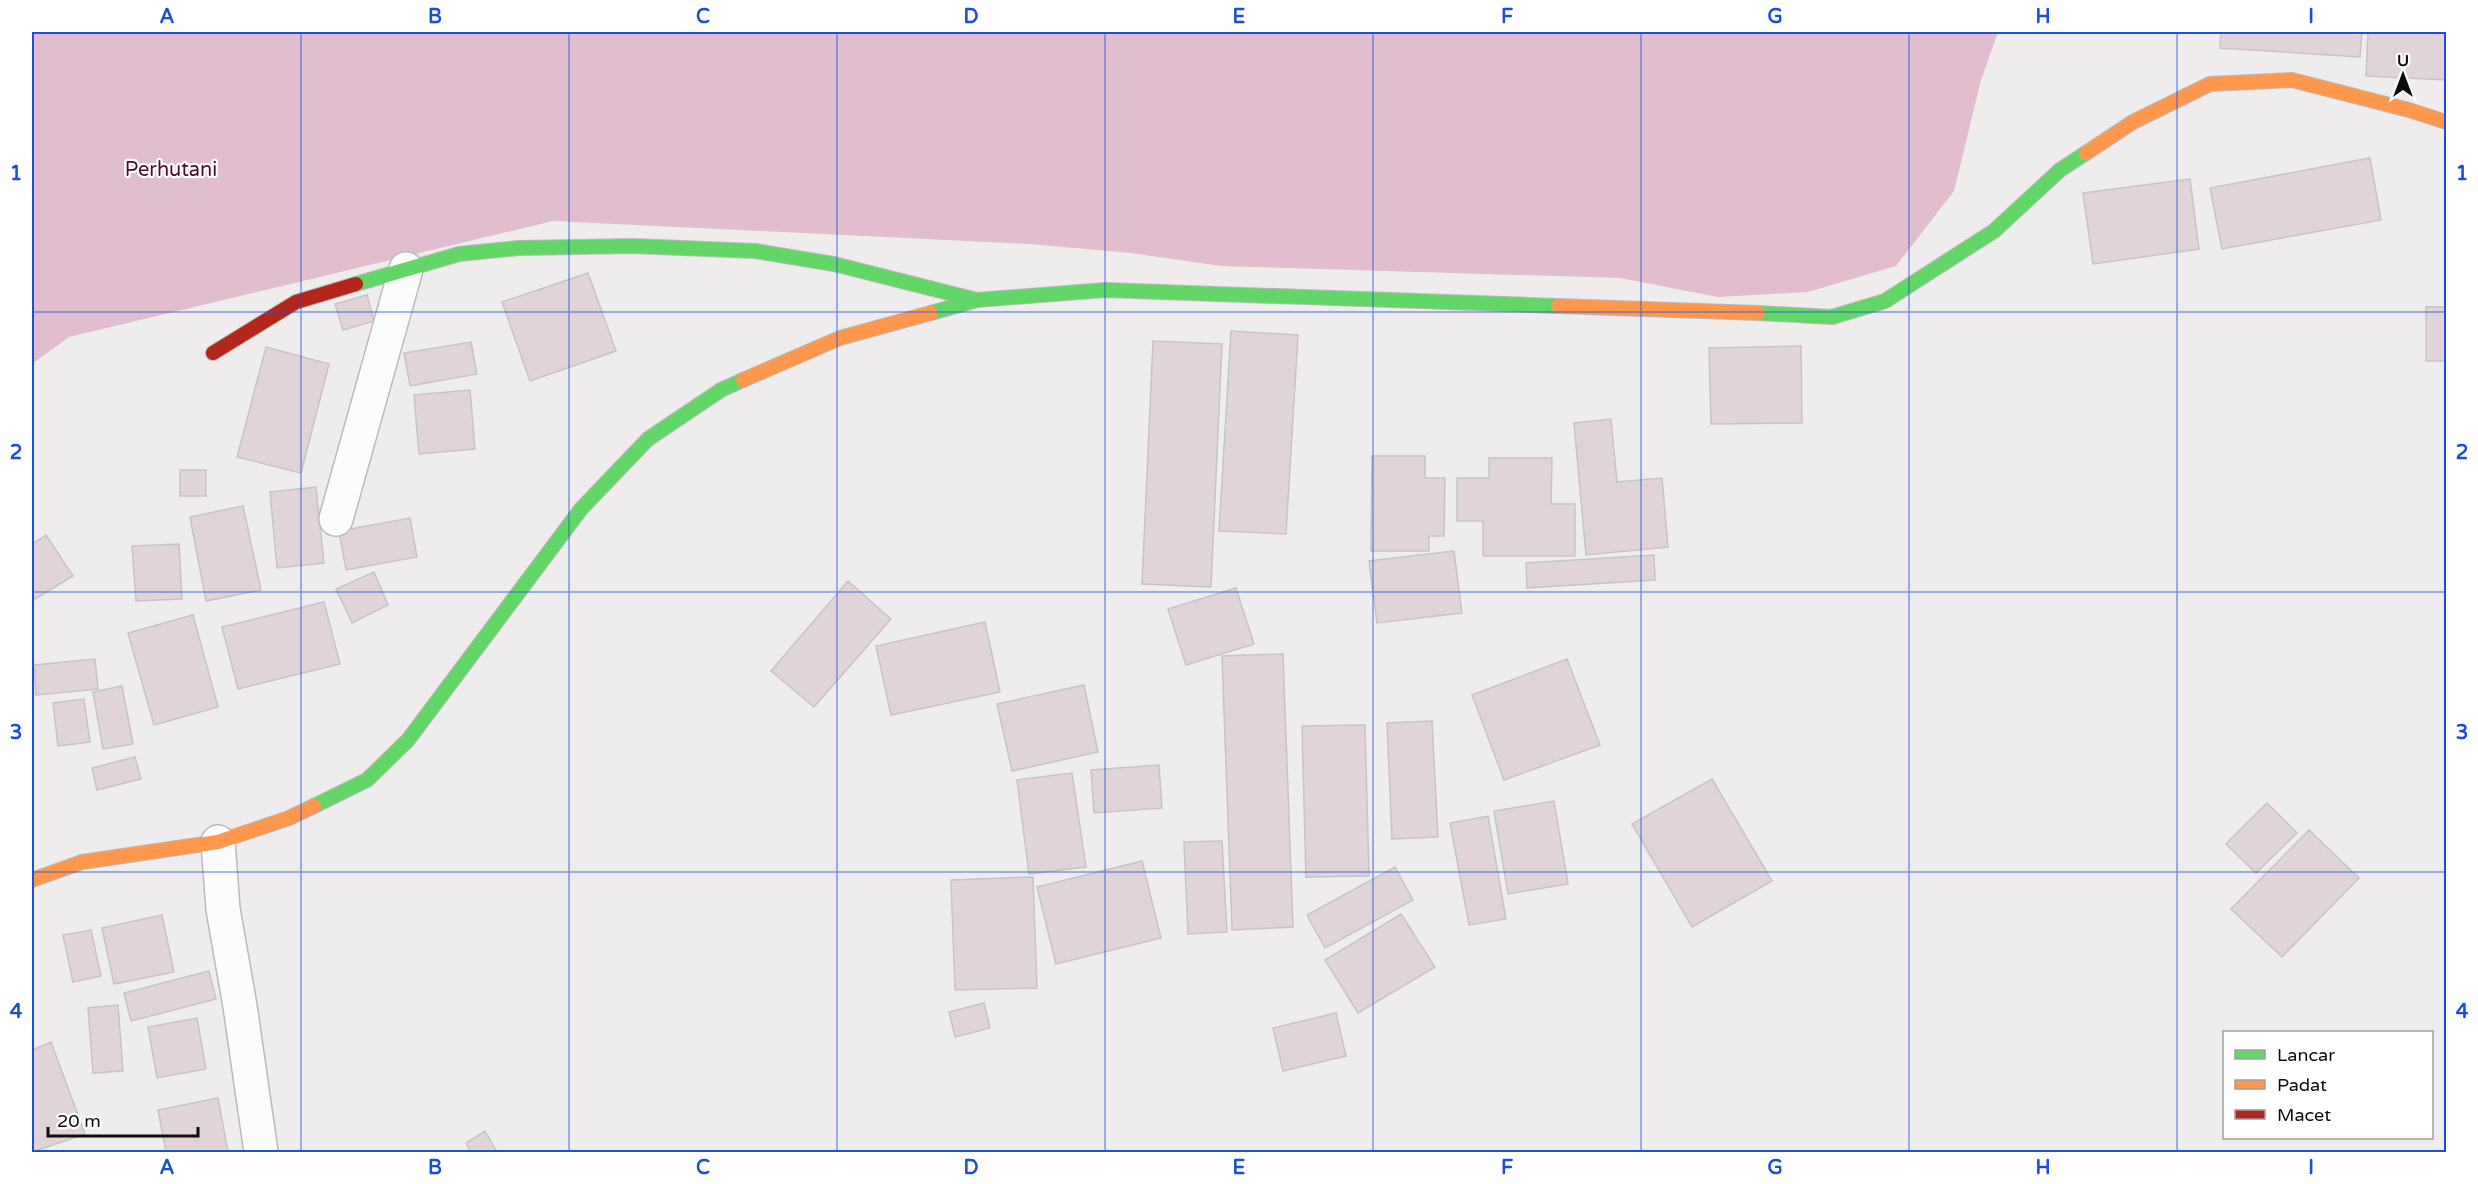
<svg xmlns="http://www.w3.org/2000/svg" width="2478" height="1184" viewBox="0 0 2478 1184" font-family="'Varela Round',sans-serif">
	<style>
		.forest { fill: #e0becd }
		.building { fill: #e0d4d9; stroke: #c6c4c5; stroke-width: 1.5 }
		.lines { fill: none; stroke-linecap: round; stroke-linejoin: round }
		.street-casing { stroke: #bbb9b9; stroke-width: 36 }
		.fast-casing { stroke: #bbb9b9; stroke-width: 16 }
		.slow-casing { stroke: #bbb9b9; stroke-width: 16 }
		.jam-casing { stroke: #bbb9b9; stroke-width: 16 }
		.street { stroke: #fdfcfc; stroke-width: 33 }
		.fast { stroke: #63d668; stroke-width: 14 }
		.slow { stroke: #ff974d; stroke-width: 14 }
		.jam { stroke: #b3261e; stroke-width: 14 }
		.grid { fill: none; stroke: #1d4ed8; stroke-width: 1.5; stroke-opacity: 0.55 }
		.labels { text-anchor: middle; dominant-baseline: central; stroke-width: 4.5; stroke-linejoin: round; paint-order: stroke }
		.park-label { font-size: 20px; fill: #500832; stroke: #fff }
		.neatline { fill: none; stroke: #1d4ed8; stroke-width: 2 }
		.grid-label { font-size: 20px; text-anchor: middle; font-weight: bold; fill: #1d4ed8 }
	</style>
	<rect width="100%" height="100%" fill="#efeced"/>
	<path class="forest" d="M32 32H1998L1981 80 1954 191 1896 266 1808 292 1718 297 1620 278 1221 266 1131 253 1029 244 553 221 69 337 32 364Z"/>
	<path class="building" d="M2221 32H2362L2360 57 2220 48Z
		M2368 32H2446V80L2366 76Z
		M2370 158 2381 220 2222 249 2210 188Z
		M2190 179 2199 249 2093 264 2083 193Z
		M588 273 616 351 530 381 502 302Z
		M367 295 374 321 343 330 335 304Z
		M2426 307H2446V361H2426Z
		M1231 331 1298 335 1286 534 1219 531Z
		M1153 341 1222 344 1211 587 1142 584Z
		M471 342 477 374 410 386 404 353Z
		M1801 346 1802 423 1711 424 1709 348Z
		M266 347 329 364 301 473 237 457Z
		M470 390 475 449 419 454 414 395Z
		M1611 419 1617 482 1662 478 1668 547 1586 555 1574 423Z
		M1372 456H1425V478H1445L1444 536H1429V551H1371Z
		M1489 458H1552L1551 504H1575V556H1483V521H1457V478H1489Z
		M180 470H206V496H180Z
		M316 487 324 563 277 568 270 492Z
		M243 506 261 590 206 601 190 517Z
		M410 518 417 557 346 570 339 531Z
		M46 535 73 576 32 601V544Z
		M179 544 182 599 136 601 132 546Z
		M1454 551 1462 613 1377 623 1369 561Z
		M1654 555 1655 580 1527 588 1526 563Z
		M374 572 388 605 352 623 336 589Z
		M848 581 891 619 814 707 771 671Z
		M1236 588 1254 644 1186 665 1168 609Z
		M324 602 340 664 238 689 222 627Z
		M193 615 218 707 154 725 128 633Z
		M985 622 1000 692 891 715 876 646Z
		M1283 654 1293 927 1232 930 1222 656Z
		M95 659 98 689 36 695 34 665Z
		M1567 659 1600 745 1504 780 1472 695Z
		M1084 685 1098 752 1012 771 997 704Z
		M122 686 133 744 103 749 93 692Z
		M84 699 90 742 58 746 53 703Z
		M1432 721 1438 837 1392 839 1387 723Z
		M1365 725 1369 876 1306 877 1302 726Z
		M135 757 141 779 97 790 92 768Z
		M1159 765 1162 808 1094 813 1091 770Z
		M1072 773 1086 867 1029 874 1017 780Z
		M1712 779 1772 881 1692 927 1632 824Z
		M1554 801 1568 884 1508 894 1494 811Z
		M2267 803 2297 833 2256 873 2226 844Z
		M1488 816 1506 919 1469 925 1450 823Z
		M2309 830 2359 878 2282 957 2231 909Z
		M1222 841 1227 932 1188 934 1184 842Z
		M1142 861 1161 938 1056 964 1037 887Z
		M1395 867 1413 900 1325 948 1307 915Z
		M1033 877 1037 988 955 990 951 880Z
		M1401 914 1435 967 1358 1013 1325 960Z
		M162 915 174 972 114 984 102 928Z
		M91 930 101 976 73 982 63 935Z
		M209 971 216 999 131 1021 124 993Z
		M984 1003 990 1028 955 1037 949 1012Z
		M118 1005 123 1071 93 1073 88 1008Z
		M1336 1013 1346 1056 1283 1071 1273 1028Z
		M197 1018 206 1069 157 1078 148 1027Z
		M51 1042 85 1134 32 1152V1050Z
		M218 1098 228 1152H166L158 1110Z
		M485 1131 497 1152H471L466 1143Z"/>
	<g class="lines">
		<defs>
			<path id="street" d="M336 519 406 269
				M218 842 223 909 240 1006 261 1152"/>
			<path id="fast" d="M356 284 459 254 519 248 633 246 755 251 834 264 977 300
				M931 313 977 300 1105 290 1558 306
				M1758 313 1832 317 1885 301 1994 231 2060 170 2086 153
				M314 806 367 780 408 740 581 509 648 439 721 390 743 380"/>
			<path id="slow" d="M2086 153 2133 122 2210 84 2292 80 2409 110 2446 122
				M1558 306 1758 313
				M743 380 840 338 931 313
				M32 880 82 862 218 842 289 818 314 806"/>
			<path id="jam" d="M213 353 296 302 356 284"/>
		</defs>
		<use href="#street" class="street-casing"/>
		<use href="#fast" class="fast-casing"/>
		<use href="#slow" class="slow-casing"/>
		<use href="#jam" class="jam-casing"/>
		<use href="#street" class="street"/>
		<use href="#fast" class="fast"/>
		<use href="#slow" class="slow"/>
		<use href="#jam" class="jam"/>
	</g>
	<path class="grid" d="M301 32V1152M569 32V1152M837 32V1152M1105 32V1152M1373 32V1152M1641 32V1152M1909 32V1152M2177 32V1152M32 312H2446M32 592H2446M32 872H2446"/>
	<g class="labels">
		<g class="park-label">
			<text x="171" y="170">Perhutani</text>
		</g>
	</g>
	<rect width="2478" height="1184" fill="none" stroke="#ffffff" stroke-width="66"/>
	<rect x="2223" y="1031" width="210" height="108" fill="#ffffff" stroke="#9f9e9e" stroke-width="1.5"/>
	<rect x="2235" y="1050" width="30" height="9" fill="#63d668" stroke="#9f9e9e" stroke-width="1.5"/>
	<text x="2277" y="1061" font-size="18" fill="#0e0d0d">Lancar</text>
	<rect x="2235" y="1080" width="30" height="9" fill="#ff974d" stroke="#9f9e9e" stroke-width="1.5"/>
	<text x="2277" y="1091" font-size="18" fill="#0e0d0d">Padat</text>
	<rect x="2235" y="1110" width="30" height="9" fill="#b3261e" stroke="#9f9e9e" stroke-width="1.5"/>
	<text x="2277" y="1121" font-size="18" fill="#0e0d0d">Macet</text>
	<g transform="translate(2403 75)" stroke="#ffffff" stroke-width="4.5" paint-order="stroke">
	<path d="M0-4.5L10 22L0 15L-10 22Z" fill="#0e0d0d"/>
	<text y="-9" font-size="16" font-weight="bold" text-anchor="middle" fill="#0e0d0d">U</text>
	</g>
	<path d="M48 1127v9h150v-9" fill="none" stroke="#0e0d0d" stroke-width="3"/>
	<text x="57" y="1127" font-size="18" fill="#0e0d0d" stroke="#ffffff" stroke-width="4.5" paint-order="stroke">20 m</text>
	<rect x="33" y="33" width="2412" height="1118" class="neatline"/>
	<g class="grid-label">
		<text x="167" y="23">A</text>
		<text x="435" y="23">B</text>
		<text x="703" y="23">C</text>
		<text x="971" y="23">D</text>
		<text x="1239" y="23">E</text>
		<text x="1507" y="23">F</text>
		<text x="1775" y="23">G</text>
		<text x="2043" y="23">H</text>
		<text x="2311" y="23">I</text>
		<text x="16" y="180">1</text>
		<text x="2462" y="180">1</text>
		<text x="16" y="459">2</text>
		<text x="2462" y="459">2</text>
		<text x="16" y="739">3</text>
		<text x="2462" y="739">3</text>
		<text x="16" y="1018">4</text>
		<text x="2462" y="1018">4</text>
		<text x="167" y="1174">A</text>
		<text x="435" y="1174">B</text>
		<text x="703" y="1174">C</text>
		<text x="971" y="1174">D</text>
		<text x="1239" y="1174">E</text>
		<text x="1507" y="1174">F</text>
		<text x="1775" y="1174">G</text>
		<text x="2043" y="1174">H</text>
		<text x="2311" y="1174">I</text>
	</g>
</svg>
